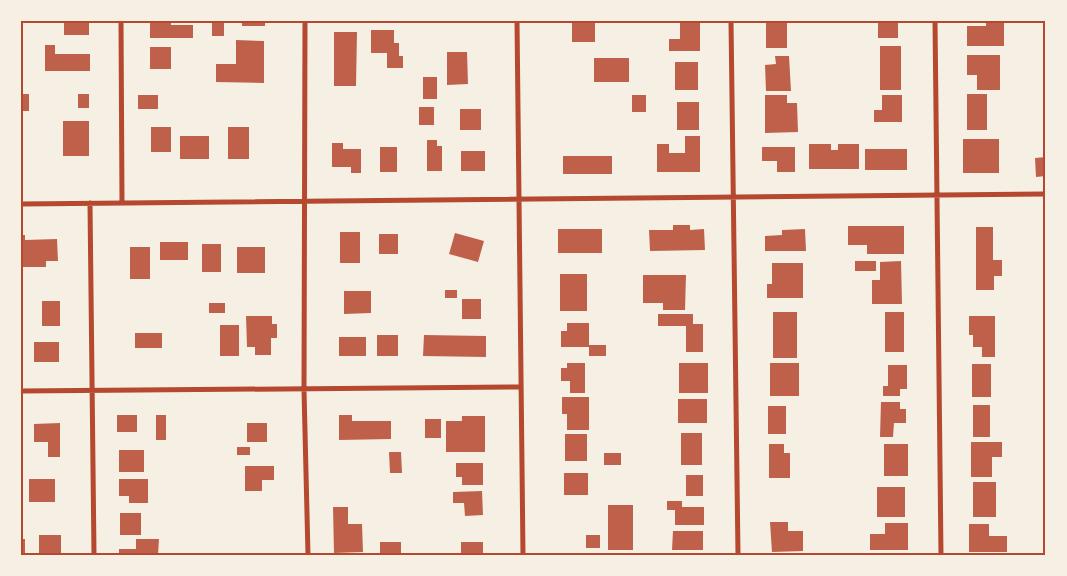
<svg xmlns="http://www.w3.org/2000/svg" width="1067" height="576" viewBox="0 0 1067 576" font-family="'Asap Condensed',sans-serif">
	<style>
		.building { fill: #bf614a }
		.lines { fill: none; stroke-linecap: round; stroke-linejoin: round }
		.minor { stroke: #b5482f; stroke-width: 5 }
		.neatline { fill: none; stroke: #b5482f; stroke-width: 2 }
	</style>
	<rect width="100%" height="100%" fill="#f6efe4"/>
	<path class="building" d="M64 21H89V35H64Z
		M150 21H171V25H193V38H150Z
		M242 21H265V26H242Z
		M572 21H595V42H572Z
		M680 21H700V51H669V39H680Z
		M766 21H787V48H766Z
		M878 21H898V38H878Z
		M986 21H1004V46H967V26H986Z
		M212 23H224V36H212Z
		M371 30H394V43H399V56H403V68H387V53H371Z
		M334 32H357L356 86H334Z
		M236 40 264 41V83L216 82V64H236Z
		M45 45H55V54H90V71H45Z
		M880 46H901V90H880Z
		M150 47H171V69H150Z
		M447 52H467L468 84 447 85Z
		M967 55H1000V90H977V75H967Z
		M775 56H789L791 91H766L765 65 776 64Z
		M594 58H629V82H594Z
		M675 62H698V90H675Z
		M423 77H437V99H423Z
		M21 94H29V111H21Z
		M78 94H89V108H78Z
		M967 94H987V130H967Z
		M138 95H158V109H138Z
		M632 95H646V112H632Z
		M765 95H787V103H797L798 132 765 133Z
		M882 95H902V122H874V110H882Z
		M677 102H699V130H677Z
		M419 107H434V125H419Z
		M460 109H481V130H460Z
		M63 121H89V156H63Z
		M151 127H171V152H151Z
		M228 127H249V159H228Z
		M180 136H209V159H180Z
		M685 136H700V172H657V144H669V153H685Z
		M963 139H999V173H963Z
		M427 140H437V146H442V171H427Z
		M332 143H343V149H361V173H351V167H332Z
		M809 144H831V150H838V144H859V169H809Z
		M380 147H397V172H380Z
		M762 147H795V172H777V161H762Z
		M865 149H907V170H865Z
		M461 151H485V171H461Z
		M563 156H612V174H563Z
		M1046 157V176L1036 177 1035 158Z
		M673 225H690V230L704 229 705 250 650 251 649 230H673Z
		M848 226H904V254H867V245H848Z
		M976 227H993V260H1002V276H994V290H976Z
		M558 229H602V253H558Z
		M805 229 806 251H765V236L782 235V230Z
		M340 232H360V263H340Z
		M455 233 484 241 478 262 449 254Z
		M379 234H398V254H379Z
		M21 235H25V240L57 239 58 261H46V267H21Z
		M160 242H188V260H160Z
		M202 244H221V272H202Z
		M130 247H150V279H130Z
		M237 247H265V273H237Z
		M855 261H876V271H855Z
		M901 261 902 304H872V280H880V262Z
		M772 263H803V298H767V284H772Z
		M560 274H587V311H560Z
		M643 275H686L685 310H663V303H643Z
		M445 290H457V298H445Z
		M344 291H371V313L344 314Z
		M462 299H481V319H462Z
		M42 301H60V326H42Z
		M209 303H225V313H209Z
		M773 312H797V358H773Z
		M885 312H904V352H885Z
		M658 314H693V324H703V352H686V326H658Z
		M246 316H272V324H277V338H271V355H255V347H247Z
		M969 316H995V357H982V347H973V335H969Z
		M567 323H589V345H606V356H589V347H561V331H567Z
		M220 325H239V356H220Z
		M135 333H162V348H135Z
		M377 335H398V356H377Z
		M424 335 486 336V357L423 356Z
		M339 337H366V356H339Z
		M34 342H59V362H34Z
		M567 363H585V393H570V381H561V368H567Z
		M679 363H708V393H679Z
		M770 363H799V396H770Z
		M972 364H991V397H972Z
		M888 365H907V389H900V396H883V386H888Z
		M562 397H589V430H567V414H562Z
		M678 399H707V423H678Z
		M881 402H900V409H906V423H894L893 437H880Z
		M973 405H990V437H973Z
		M768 406H786V434H768Z
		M117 415H137V432H117Z
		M156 415H166V440H156Z
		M339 415H352V421H391V439L339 440Z
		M462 416H485V452H446V421H462Z
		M425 419H441V438H425Z
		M60 423V457H48V442H34V424Z
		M247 423H267V442H247Z
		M681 433H702V465H681Z
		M565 434H587V461H565Z
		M971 442H1002V457H992V477H971Z
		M769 444H784V453H790V478H769Z
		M884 444H908V476H884Z
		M237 447H250V455H237Z
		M119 450H144V472H119Z
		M389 452H401L402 473H390Z
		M604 453H621V465H604Z
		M456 463H483V485H462V477H456Z
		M245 466H274V480H262V491H245Z
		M564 473H588V495H564Z
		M686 475H703V496H686Z
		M29 479H55V502H29Z
		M119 479H148V503H129V496H119Z
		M973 482H996V517H973Z
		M877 487H905V517H877Z
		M482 491 483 515 465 516 464 503H453V492Z
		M667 501H682V507H704V525H675V510H667Z
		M608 505H633V550H608Z
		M333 507H348V524H362L363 552 334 553Z
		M120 513H141V535H120Z
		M770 522H788V531H803V551L772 552Z
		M885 523H908V550H870V534H885Z
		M969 524H989V536H1007V552H969Z
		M673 531H703V550H672Z
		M39 535H61V555H39Z
		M586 535H600V548H586Z
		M21 539H25V555H21Z
		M136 539H159L158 555H119V549H136Z
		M380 542H401V555H380Z
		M461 542H483V555H461Z"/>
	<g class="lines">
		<path class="minor" d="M121 21 122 203
			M305 21 304 390 308 555
			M517 21 523 555
			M731 21 738 555
			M935 21 941 555
			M90 203 94 555
			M21 204 1046 194
			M21 391 521 387"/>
	</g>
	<rect width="1067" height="576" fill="none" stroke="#f6efe4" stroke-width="45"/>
	<rect x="22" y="22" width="1022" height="532" class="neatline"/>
</svg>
